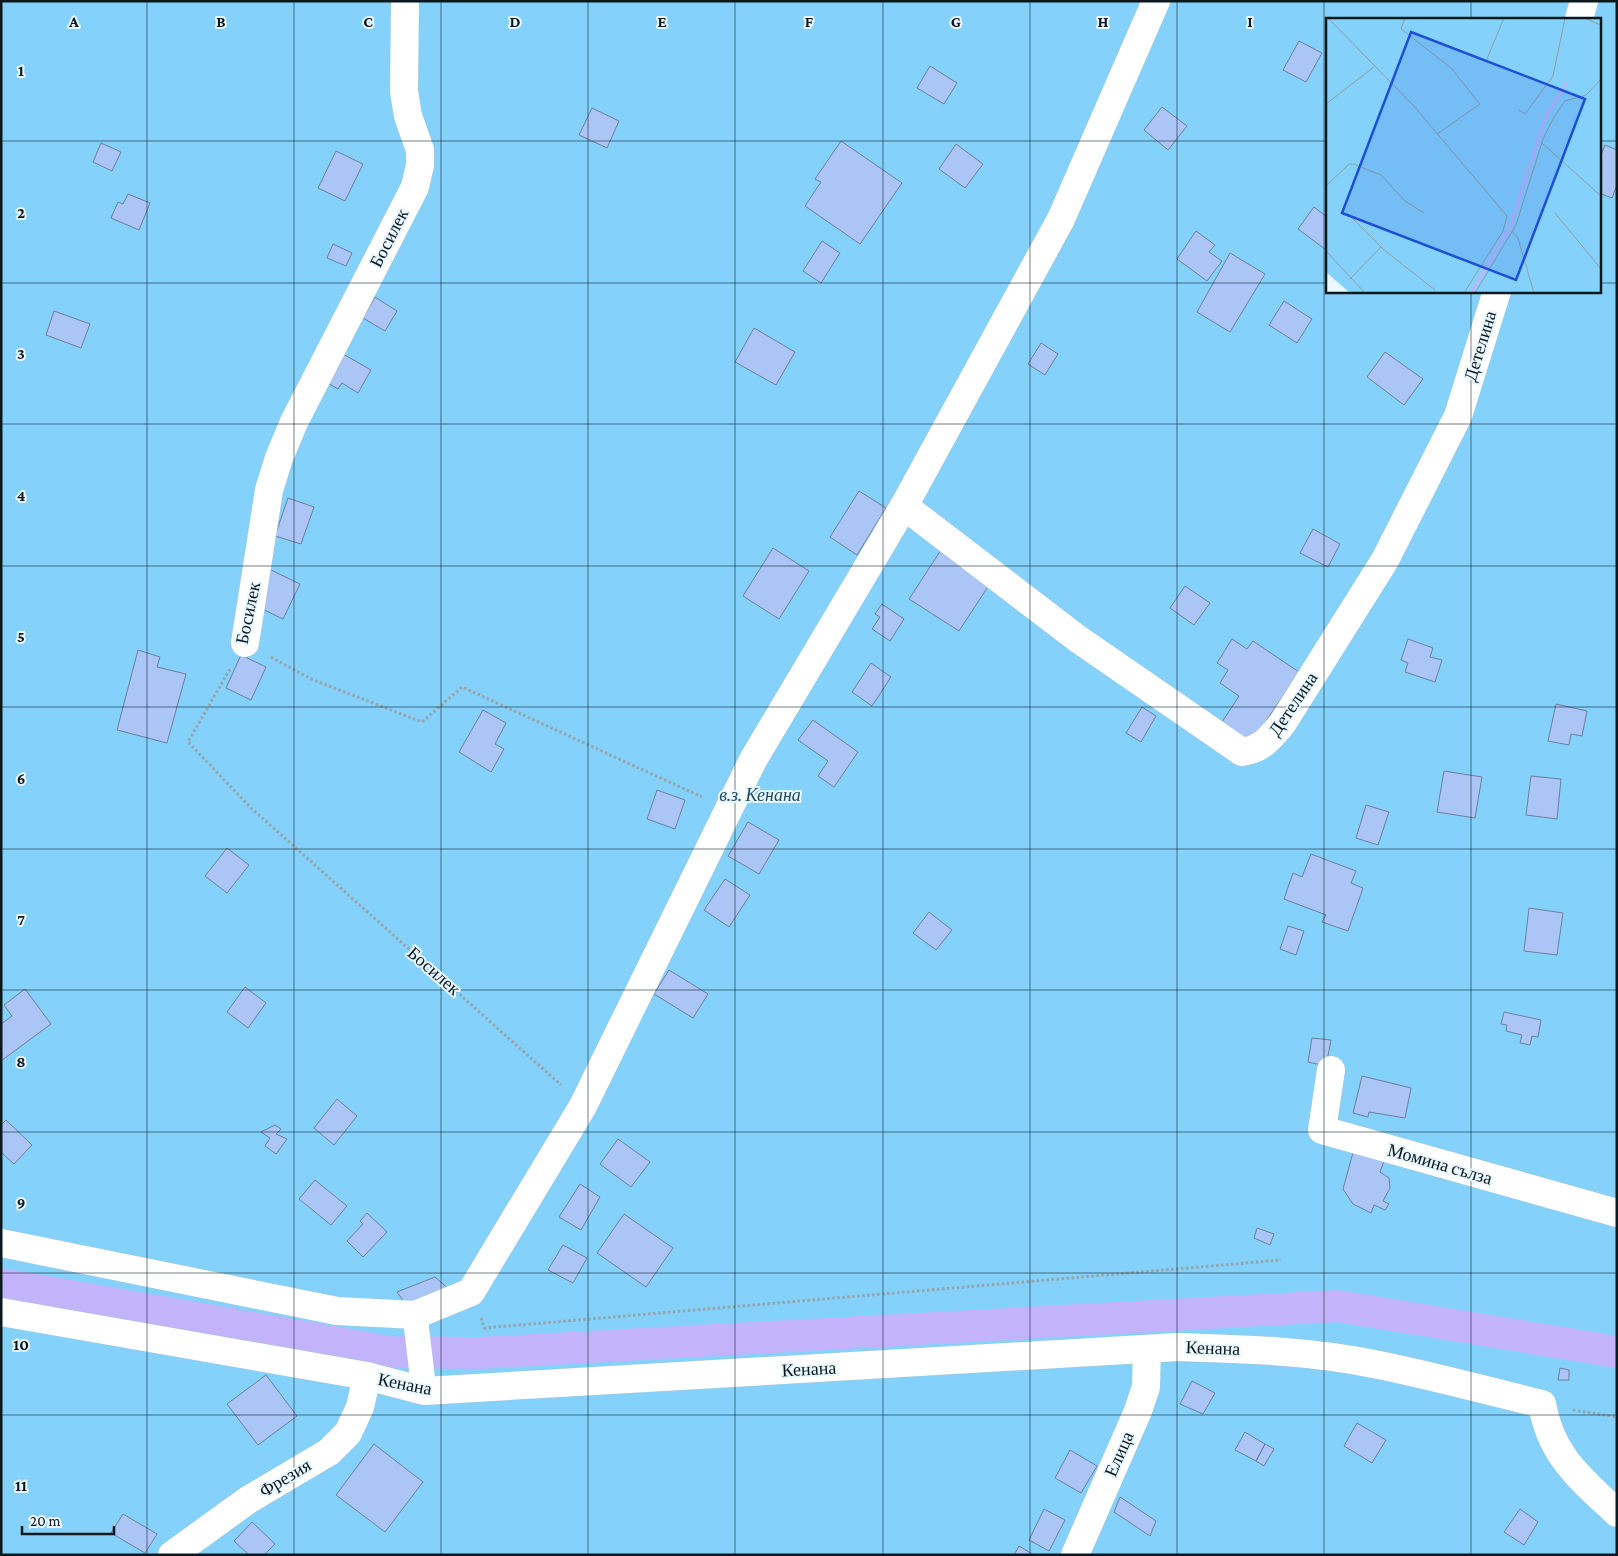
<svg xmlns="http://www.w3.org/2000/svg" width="1618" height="1556" viewBox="0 0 1618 1556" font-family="'Crimson Pro',serif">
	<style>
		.green { fill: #84d2fb; fill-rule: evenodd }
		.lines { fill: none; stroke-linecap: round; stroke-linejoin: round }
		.canal { stroke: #c3b3fb; stroke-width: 32 }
		.building { fill: #abc5f6; stroke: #6f7e99 }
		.pedestrian-casing { stroke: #a2c5d7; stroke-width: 26 }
		.minor-casing { stroke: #a2c5d7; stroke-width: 29 }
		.path { stroke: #96a4ab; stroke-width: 3; stroke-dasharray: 2.5 2.5; stroke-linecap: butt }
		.pedestrian { stroke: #fff; stroke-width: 25 }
		.minor { stroke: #fff; stroke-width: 28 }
		.grid { fill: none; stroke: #0b181e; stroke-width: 1; stroke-opacity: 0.55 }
		.labels { text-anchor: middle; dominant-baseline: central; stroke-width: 4; stroke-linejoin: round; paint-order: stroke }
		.street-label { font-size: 18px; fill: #0b181e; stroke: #e9f7ff }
		.park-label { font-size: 18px; font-style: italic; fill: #1d4b61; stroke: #e9f7ff }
		.inset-river { fill: none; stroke: #c3b3fb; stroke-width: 2.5 }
		.inset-road { fill: none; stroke: #909ea5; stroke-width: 1 }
		.view { fill: #1d4ed8; fill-opacity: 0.15; stroke: #1d4ed8; stroke-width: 2.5 }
		.inset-edge { fill: none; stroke: #0b181e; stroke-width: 2.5 }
		.grid-label { font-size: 16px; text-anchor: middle; font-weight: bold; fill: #0b181e; stroke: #e9f7ff; stroke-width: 4; stroke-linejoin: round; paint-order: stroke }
	</style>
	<rect width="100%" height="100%" fill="#e9f7ff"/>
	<path class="green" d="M1 1H1617V1555H1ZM1327 19H1599V291H1327Z"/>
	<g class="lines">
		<path class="canal" d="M1 1284 390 1352 479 1353 1337 1306 1617 1352"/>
	</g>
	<path class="building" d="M1299 41 1322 53 1306 82 1283 70Z
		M930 66 957 83 944 104 917 88Z
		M1162 107 1187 126 1168 150 1144 130Z
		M592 108 619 121 607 148 579 135Z
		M841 141 902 183 860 244 805 206 821 182 815 179Z
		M101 143 121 152 112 171 93 162Z
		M956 144 983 164 965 188 939 169Z
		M1605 145 1617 150V185L1612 198 1599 193V160Z
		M336 151 363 164 345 201 318 188Z
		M128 194 150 203 139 230 111 218 118 202 123 204Z
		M1314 207 1327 217V246L1325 249 1298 229Z
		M1196 231 1215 245 1209 252 1222 261 1207 281 1177 259Z
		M822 241 840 253 821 283 803 271Z
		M333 244 352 253 346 266 327 258Z
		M1230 253 1265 274 1230 332 1197 312Z
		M375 297 397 311 385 331 363 318Z
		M1284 301 1312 319 1297 343 1269 325Z
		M54 311 90 324 81 348 46 335Z
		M754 328 795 352 776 385 735 362Z
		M1041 343 1058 354 1045 375 1028 364Z
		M1385 352 1423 379 1404 405 1367 377Z
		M343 354 371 370 358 393 342 383 338 389 326 382Z
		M859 491 886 508 857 555 830 537Z
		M288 498 314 507 301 544 275 536Z
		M1313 529 1340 544 1328 567 1300 553Z
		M773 548 809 571 779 619 743 596Z
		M941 550 991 582 959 631 909 599Z
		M271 570 300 584 283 619 254 605Z
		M1185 586 1210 603 1194 625 1170 608Z
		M882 604 904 619 890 641 872 629 880 617 875 614Z
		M1232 639 1247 649 1253 641 1299 672 1252 742 1222 722 1239 696 1220 683 1228 670 1217 663Z
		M1408 639 1433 648 1430 657 1442 660 1435 682 1405 672 1408 663 1401 660Z
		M138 650 160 657 157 667 186 674 167 743 117 730Z
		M241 655 266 667 251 700 226 688Z
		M871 663 891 677 872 706 852 692Z
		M1556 704 1587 711 1582 736 1571 734 1569 745 1548 741Z
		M1142 707 1156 716 1141 742 1126 733Z
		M483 710 506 723 495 744 504 749 491 772 459 752Z
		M813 720 858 752 834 787 818 776 828 761 798 740Z
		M1444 771 1482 777 1475 818 1437 812Z
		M1531 776 1561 779 1557 819 1526 815Z
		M657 790 685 800 675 829 647 819Z
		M1366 805 1389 812 1378 845 1356 838Z
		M748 822 779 840 759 874 728 856Z
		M227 848 249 865 227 893 205 876Z
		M1311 854 1356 871 1351 883 1363 888 1348 931 1322 922 1326 915 1284 899 1293 873 1302 877Z
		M725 879 750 895 729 927 704 910Z
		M1529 908 1563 913 1557 955 1524 951Z
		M929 912 952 930 936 950 913 933Z
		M1288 926 1304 931 1296 955 1280 949Z
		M669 970 708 994 693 1018 654 994Z
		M245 987 266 1003 248 1028 227 1012Z
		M25 989 51 1024 1 1061V1024L12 1016 4 1005Z
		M1504 1012 1541 1020 1538 1037 1532 1036 1530 1045 1520 1043 1522 1035 1506 1031 1507 1025 1501 1024Z
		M1312 1038 1331 1040 1326 1066 1308 1062Z
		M1362 1076 1411 1088 1405 1118 1369 1112 1368 1117 1353 1113Z
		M337 1099 357 1116 334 1145 314 1128Z
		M6 1120 32 1145 14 1164 1 1152V1125Z
		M275 1125 281 1129 276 1134 287 1139 276 1154 265 1146 270 1138 261 1132Z
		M618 1139 650 1162 631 1187 600 1164Z
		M1354 1149 1385 1159 1380 1172 1389 1178 1390 1188 1383 1201 1389 1204 1385 1210 1374 1205 1371 1213 1353 1204 1343 1189Z
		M315 1180 347 1206 331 1225 299 1199Z
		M580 1184 600 1197 581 1230 559 1217Z
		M367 1213 387 1232 363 1257 347 1241 363 1224 360 1221Z
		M624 1214 673 1248 646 1287 597 1253Z
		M1257 1228 1274 1234 1270 1245 1254 1238Z
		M563 1245 587 1258 573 1283 548 1270Z
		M435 1277 453 1293 409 1309 397 1292Z
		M1560 1368 1569 1370V1380H1558Z
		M266 1375 297 1416 258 1445 227 1404Z
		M1192 1381 1215 1393 1203 1414 1180 1404Z
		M1357 1423 1386 1440 1372 1463 1344 1446Z
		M1245 1432 1265 1444 1256 1461 1235 1450Z
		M374 1444 423 1482 385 1532 336 1495Z
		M1265 1444 1274 1449 1264 1466 1256 1461Z
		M1070 1450 1097 1466 1081 1493 1055 1478Z
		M1120 1497 1156 1521 1150 1536 1114 1512Z
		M1044 1509 1065 1520 1049 1551 1029 1540Z
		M1520 1509 1538 1522 1524 1545 1504 1532Z
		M123 1514 157 1534 145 1553 111 1533Z
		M252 1522 275 1544 264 1555H249L234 1541Z
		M1019 1546 1034 1555H1014Z"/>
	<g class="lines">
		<defs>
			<path id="pedestrian" d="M415 1315 424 1391"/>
			<path id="minor" d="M1579 19 1584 1
				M904 506 1078 639 1242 752C1262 749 1270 738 1282 724L1385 560 1458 416 1497 291
				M245 643 269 490 279 458 294 422 415 187 420 165V150L408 116 404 91 405 1
				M1331 1070 1322 1130 1617 1213
				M1 1243 337 1311 415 1315 471 1292 583 1106 753 760 904 506 1061 219 1156 1
				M1 1312 367 1376 424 1391 1177 1347C1245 1349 1313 1351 1379 1365 1433 1376 1488 1391 1542 1404 1551 1456 1580 1478 1617 1513
				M172 1555 248 1500 329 1452 348 1433 360 1407 367 1376
				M1075 1555 1138 1411 1146 1387 1147 1349"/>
		</defs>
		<use href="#pedestrian" class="pedestrian-casing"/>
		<use href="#minor" class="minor-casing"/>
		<path class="path" d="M271 657 311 679 422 722 462 687 702 797
			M230 669 188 742 250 807 561 1085
			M481 1318 484 1328 1281 1260
			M1573 1410 1617 1417"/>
		<use href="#pedestrian" class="pedestrian"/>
		<use href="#minor" class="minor"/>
	</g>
	<path class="grid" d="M147 1V1555M294 1V1555M441 1V1555M588 1V1555M735 1V1555M883 1V1555M1030 1V1555M1177 1V1555M1324 1V1555M1471 1V19M1 141H1327M1599 141H1617M1 283H1327M1599 283H1617M1471 291V1555M1 424H1617M1 566H1617M1 707H1617M1 849H1617M1 990H1617M1 1132H1617M1 1273H1617M1 1415H1617"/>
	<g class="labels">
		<g class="street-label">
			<text transform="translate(389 238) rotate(-63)">Босилек</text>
			<text transform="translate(1480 346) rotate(-73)">Детелина</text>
			<text transform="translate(248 613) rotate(-78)">Босилек</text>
			<text transform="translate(1293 704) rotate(-56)">Детелина</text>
			<text transform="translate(434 971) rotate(41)">Босилек</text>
			<text transform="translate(1440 1164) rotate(16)">Момина сълза</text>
			<text transform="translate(1213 1348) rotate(2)">Кенана</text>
			<text transform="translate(809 1369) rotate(-3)">Кенана</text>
			<text transform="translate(405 1384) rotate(11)">Кенана</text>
			<text transform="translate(1119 1454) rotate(-66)">Елица</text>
			<text transform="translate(285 1478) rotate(-31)">Фрезия</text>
		</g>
		<g class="park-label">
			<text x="760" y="795">в.з. Кенана</text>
		</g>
	</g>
	<g transform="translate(1326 18)">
		<rect width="275" height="275" fill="#e9f7ff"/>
		<path d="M0 0H275V275H24L0 254Z" fill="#84d2fb"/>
		<path class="inset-river" d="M145 275 184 209 219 101 241 64"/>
		<path class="inset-road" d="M2 0 86 86 181 198 177 213 138 275M79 0 75 11 125 50 154 86 111 116M258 0 275 7M160 43 178 0M0 86 48 49M193 92 199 96 227 58 239 0M216 125 275 178M0 168 23 146H27L55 157 79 183 98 195M229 195 275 251M26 200 57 231 109 272M186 213 192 220 208 275M0 233 39 275M24 261 55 229M149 275 190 207 217 121 228 99 239 83 260 77 275 61"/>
		<path class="view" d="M85 14 259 81 190 262 16 195Z"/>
		<rect width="275" height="275" class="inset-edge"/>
	</g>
	<g class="grid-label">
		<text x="74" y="27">A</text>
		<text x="221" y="27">B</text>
		<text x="368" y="27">C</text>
		<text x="515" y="27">D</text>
		<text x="662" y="27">E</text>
		<text x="809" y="27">F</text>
		<text x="956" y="27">G</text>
		<text x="1103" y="27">H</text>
		<text x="1250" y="27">I</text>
		<text x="21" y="76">1</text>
		<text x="21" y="218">2</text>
		<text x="21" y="359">3</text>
		<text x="21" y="501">4</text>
		<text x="21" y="642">5</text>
		<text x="21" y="784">6</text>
		<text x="21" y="925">7</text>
		<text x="21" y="1067">8</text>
		<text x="21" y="1208">9</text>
		<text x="21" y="1350">10</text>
		<text x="21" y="1491">11</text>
	</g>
	<rect width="1618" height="1556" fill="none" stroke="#0b181e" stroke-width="5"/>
	<path d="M22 1526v8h92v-8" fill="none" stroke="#0b181e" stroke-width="2.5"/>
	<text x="30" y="1526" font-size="15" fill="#0b181e" stroke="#e9f7ff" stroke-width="4" paint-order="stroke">20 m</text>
</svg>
